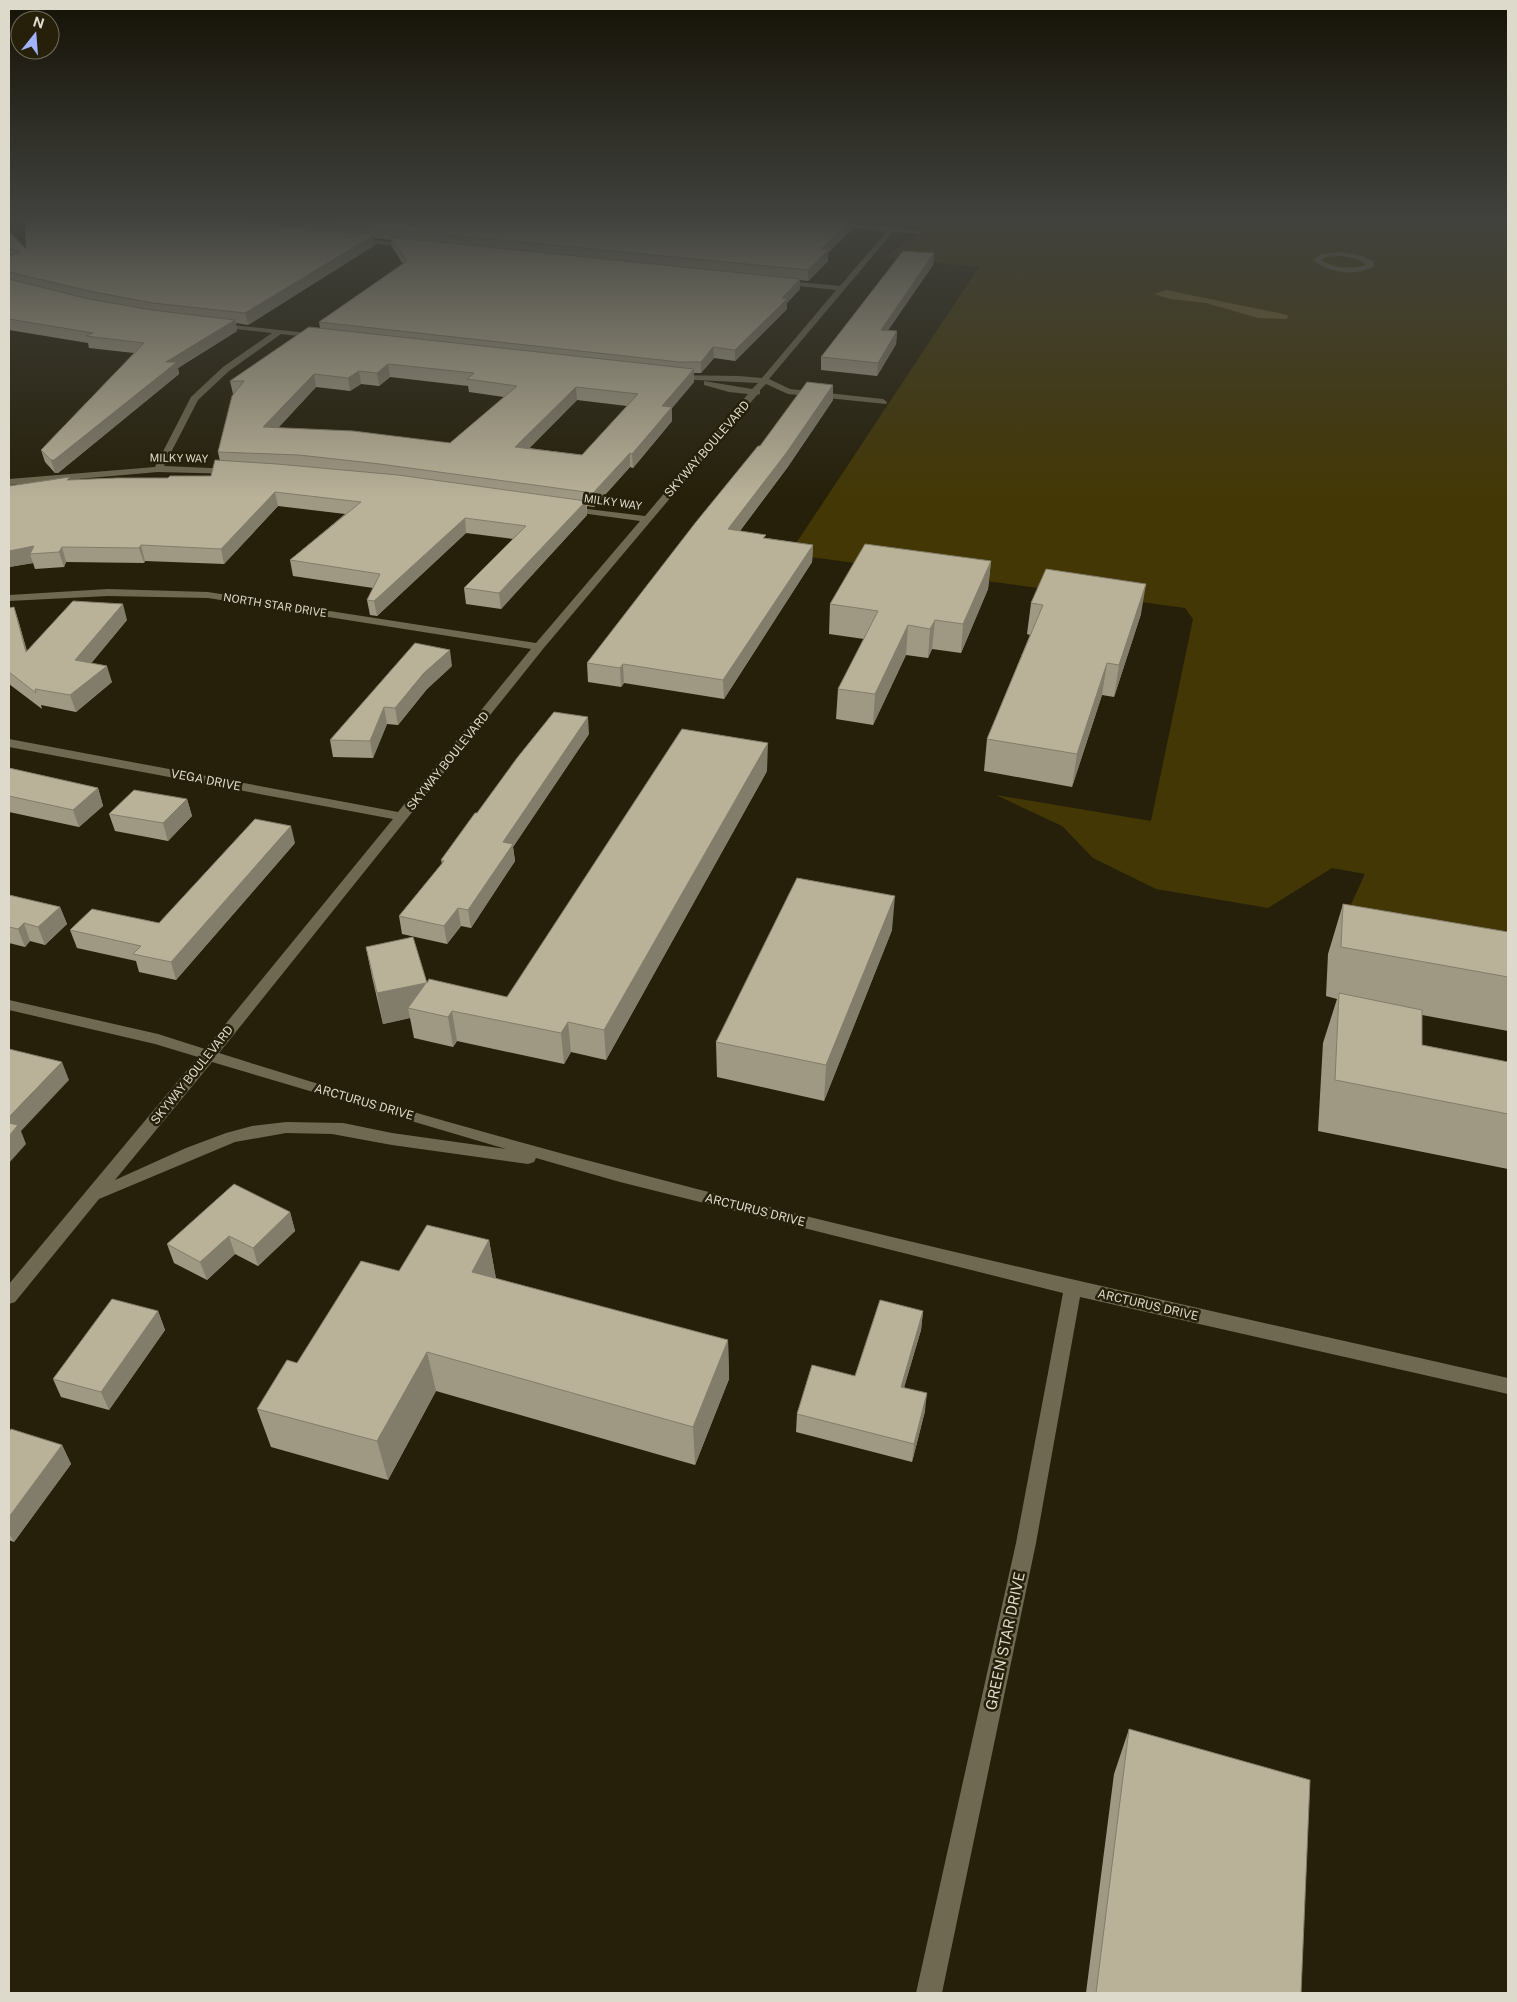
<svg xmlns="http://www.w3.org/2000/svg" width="1517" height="2002" viewBox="0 0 1517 2002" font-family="'Public Sans',sans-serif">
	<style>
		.green { fill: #433705 }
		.water { fill: #77672f }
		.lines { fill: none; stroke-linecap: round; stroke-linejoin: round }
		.minor { fill: #6f6951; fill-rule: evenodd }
		.wall { fill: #9f9883; fill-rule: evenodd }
		.shaded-wall { fill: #827c6a }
		.building { fill: #b9b198; stroke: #827c6a; fill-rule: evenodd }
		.labels { text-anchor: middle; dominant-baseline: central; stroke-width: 5; stroke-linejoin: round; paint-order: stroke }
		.far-street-label { font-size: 11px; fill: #dddacc; stroke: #26200a }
		.street-label { font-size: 12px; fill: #dddacc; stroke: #26200a }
		.near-street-label { font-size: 15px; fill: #dddacc; stroke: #26200a }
	</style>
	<rect width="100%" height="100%" fill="#26200a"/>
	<path class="green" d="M901 218H1508V953L1398 966 1328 954 1365 874 1332 868 1268 908 1156 889 1093 858 1062 826 996 795 1151 821 1193 619 1185 608 789 554 979 267 884 257 920 232 892 229Z"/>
	<path class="water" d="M1166 290 1288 315 1287 319 1258 318 1206 303 1170 299 1154 294Z"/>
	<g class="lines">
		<path class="minor" d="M830 223 892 227 923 232 920 234 893 232 769 379 790 389 883 399 887 402 886 404 788 394 766 384 760 390V394L757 395 543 649 219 1053C642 1188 1076 1280 1508 1378V1394L1080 1297 1036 1543 942 1993H916L1016 1543 1063 1293 620 1182 536 1158 534 1162 528 1164 392 1145 332 1134 286 1133 235 1142 99 1199 15 1302 9 1304V1284L198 1057 155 1044 9 1010V1000L158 1034 205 1049 393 819 9 747V739L398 812 531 649 208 598 108 596 9 601V595L108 589 208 592 536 643 640 521 566 511 563 510V506L645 516 748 394 729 392 704 385V381L752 389 758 383 676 379 672 377 673 375 739 376 762 378 836 290 780 284 776 282 777 280 840 286 887 231 832 226 830 225ZM212 1062 506 1149 392 1133 343 1123 286 1122 252 1126 226 1133 186 1148 115 1180Z
			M355 238 411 244 414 246 411 248 353 241 352 240Z
			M1341 252 1362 256 1373 261 1374 266C1358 277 1327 273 1313 260L1321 254ZM1341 256 1358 259 1366 265C1352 269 1334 269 1321 260L1325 257Z
			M213 323 317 334 321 336 317 338 281 334 229 371 198 400 164 466 233 469 238 472 236 474 158 472 9 485V479L155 467 191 397 223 367 272 333 216 327 212 325Z"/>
	</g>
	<path class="wall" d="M25 218H863L859 222H852V229L828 253V261L808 281 800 280V289L787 303V309L735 361 714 358 701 373H694V382L672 408V421L633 468 630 467 594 507 587 506V515L501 609 466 604 464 588 513 539 466 533 377 616 370 615 367 600 373 588 293 576 290 560 345 514 278 506 224 564 145 561 144 563 66 562 64 567 35 569 33 563 9 567V486L71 480 168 478 211 476 220 461 218 452 234 394H233L230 381 320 328 319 322 403 264 392 247 391 240 374 238 375 245 248 325 236 323 237 331 178 368 179 374 58 473H55L45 462 41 450 134 353 89 348 88 343 9 330V231L26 249ZM390 377 468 386 469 392 504 397 450 443 278 428 316 387 350 391 361 384 379 386ZM577 400 627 406 582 455 529 448Z
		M934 253 933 265 888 330 897 331 896 344 877 376 821 370V357Z
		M833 385V400L787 468 740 531 766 538 813 545 812 562 724 699 624 683 621 687 588 682 587 663 760 446Z
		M991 561 988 589 961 653 932 649 928 658 906 655 873 725 836 719 838 689 864 639 829 634 830 604Z
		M1031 603 1141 614 1114 697 1102 695 1072 787 984 771 987 739 1030 635 1027 634Z
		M14 607 19 623 27 651 127 620 91 663 112 682 76 712 41 705 42 709 9 684V608Z
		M452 666 427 689 398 725 387 724 373 758 333 757 330 740Z
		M589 734 513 847 515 861 471 928 461 926 447 944 402 934 399 916 442 864 441 860 477 813Z
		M9 768 98 788 103 806 79 827 9 812Z
		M767 771 606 1060 571 1052 564 1064 457 1041 453 1047 414 1038 410 1018 383 1024 372 977 366 947 427 983 507 997Z
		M187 799 192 816 168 841 115 831 109 814Z
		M295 843 176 980 139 972 136 961 77 948 70 930 159 923Z
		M9 895 60 907 67 924 45 945 30 941 25 947 9 943Z
		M1343 904 1508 932V1031L1422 1015V1045L1508 1062V1169L1318 1131 1323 1043 1337 999 1326 996 1328 954Z
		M892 930 824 1101 717 1077 716 1042Z
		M290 1212 295 1231 258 1266 235 1254 207 1280 174 1263 167 1244Z
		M489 1240 496 1279 728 1340 729 1379 695 1465 436 1391 388 1480 271 1447 257 1409 297 1363 399 1271Z
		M158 1311 165 1330 109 1410 61 1397 53 1379Z
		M923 1311 921 1330 904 1387 925 1411 912 1462 796 1432 797 1414 855 1376Z
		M9 1432 62 1445 71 1464 14 1542 9 1540Z
		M1129 1729 1301 1993H1086L1114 1774Z"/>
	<path class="shaded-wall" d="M852 219V229L828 253V261L808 281V270L821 249Z
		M374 235 375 245 248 325 245 313Z
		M934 253 933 265 880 342 881 330Z
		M800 279V289L787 303V309L735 361V350L782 298Z
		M235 320 237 331 178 368 179 374 58 473H55L51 460 166 362Z
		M897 331 896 344 877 376 878 363Z
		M713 347 714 358 701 373V362Z
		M388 364 390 377 379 386 377 373Z
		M694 369V382L672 408V421L633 468 632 454 662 406Z
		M359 371 361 384 350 391 348 378Z
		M314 374 316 387 266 441 263 427Z
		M833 385V400L787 468 728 546V529Z
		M576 387 577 400 517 461 515 447Z
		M630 453V467L594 507 593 493Z
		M275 492 278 506 224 564 221 549Z
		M586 501 587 515 501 609 499 593Z
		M465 518 466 533 377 616 374 601Z
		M141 545 145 561 144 563 139 548Z
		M813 545 812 562 724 699 723 680Z
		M34 546 30 554 33 563 9 567V551Z
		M62 547 66 562 64 567 59 552Z
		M991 561 988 589 961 653 963 624Z
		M1146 584 1141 614 1114 697 1119 665Z
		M123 604 127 620 80 677 75 660Z
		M14 607 19 623 31 668 26 652Z
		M935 620 932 649 928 658 930 629Z
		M908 625 906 655 873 725 875 694Z
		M450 650 452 666 427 689 398 725 395 708 424 673Z
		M1107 663 1102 695 1072 787 1077 754Z
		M623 664 624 683 621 687 620 668Z
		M107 666 112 682 76 712 70 695Z
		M384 707 387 724 373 758 370 741Z
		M588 717 589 734 513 847 515 861 471 928 468 910 503 842Z
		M768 743 767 771 606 1060 604 1030Z
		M98 788 103 806 79 827 73 810Z
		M187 799 192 816 168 841 163 823Z
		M291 826 295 843 176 980 171 962Z
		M895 896 892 930 824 1101 826 1065Z
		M60 907 67 924 45 945 38 927Z
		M458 908 461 926 447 944 444 926Z
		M24 923 30 941 25 947 18 929Z
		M426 983 408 1008 410 1018 383 1024 377 993Z
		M452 1011 457 1041 453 1047 448 1017Z
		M568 1022 571 1052 564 1064 561 1033Z
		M62 1062 69 1080 21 1131 26 1144 9 1163V1117Z
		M290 1212 295 1231 258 1266 253 1248Z
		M229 1236 235 1254 207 1280 200 1262Z
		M489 1240 496 1279 472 1272Z
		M158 1311 165 1330 109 1410 101 1392Z
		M923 1311 921 1330 899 1405 901 1387Z
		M728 1340 729 1379 695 1465 693 1427Z
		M427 1352 436 1391 388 1480 377 1441Z
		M927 1393 925 1411 912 1462 914 1444Z
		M62 1445 71 1464 14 1542 9 1533V1517Z"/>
	<path class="building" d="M25 218H209L374 235 245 313 153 303 89 291 9 272V256L20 252 9 248V231L26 249Z
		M275 218H846L852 219 821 249 828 250 808 270Z
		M391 237 800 279 782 298 787 299 735 350 713 347 701 362H679L319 322 407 261Z
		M903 251 934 253 881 330 897 331 878 363 821 357Z
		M9 279 89 299 152 310 235 320 166 362H177L54 460H51L41 450 144 343 86 336 93 333 9 319Z
		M309 327 694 369 662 406 672 407 632 454 630 453 593 493 380 464 299 455 218 452 232 396 244 381H230ZM388 364 474 373 467 379 517 386 450 443 353 431 263 427 314 374 348 378 359 371 377 373ZM576 387 638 394 582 455 515 447Z
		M807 382 833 385 787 452 728 529 766 535 763 538 813 545 723 680 623 664 620 668 587 663 696 522 758 446H760Z
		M215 460 277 464 398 475 586 501 499 593 464 588 526 526 465 518 374 601 367 600 380 574 290 560 361 502 275 492 221 549 141 545 139 548 62 547 59 552 30 554 34 546 9 551V486L70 477 67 480 117 478H168L170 476H211Z
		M865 544 991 561 963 624 935 620 930 629 908 625 875 694 838 689 878 611 830 604Z
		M1046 569 1146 584 1119 665 1107 663 1077 754 987 739 1043 605 1031 603Z
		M73 601 123 604 75 660 107 666 70 695 35 689 36 693 9 672V608L14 607 26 652Z
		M415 643 450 650 424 673 395 708 384 707 370 741 330 740Z
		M554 712 588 717 503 842 513 844 468 910 458 908 444 926 399 916 444 861 441 860 475 813H477L517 758Z
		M682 729 768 743 604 1030 568 1022 561 1033 452 1011 448 1017 408 1008 426 983 377 993 366 947 413 937 427 983 429 979 507 997Z
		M9 768 98 788 73 810 9 796Z
		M134 790 187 799 163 823 109 814Z
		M255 819 291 826 171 962 133 954 141 946 70 930 92 909 159 923Z
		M797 878 895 896 826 1065 716 1042Z
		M9 895 60 907 38 927 24 923 18 929 9 927Z
		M1343 904 1508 932V977L1341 947Z
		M1339 993 1422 1010V1045L1508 1062V1114L1335 1080Z
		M9 1049 62 1062 9 1117Z
		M9 1123 18 1125 9 1136Z
		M234 1184 290 1212 253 1248 229 1236 200 1262 167 1244Z
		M427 1225 489 1240 472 1272 728 1340 693 1427 427 1352 377 1441 257 1409 287 1360 297 1363 361 1261 399 1271Z
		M112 1299 158 1311 101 1392 53 1379Z
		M880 1300 923 1311 901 1387 927 1393 914 1444 797 1414 812 1365 855 1376Z
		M11 1429 62 1445 9 1517V1432Z
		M1129 1729 1310 1780 1301 1993H1096Z"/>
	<linearGradient id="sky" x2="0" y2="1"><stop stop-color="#151206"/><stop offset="0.44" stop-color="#41423e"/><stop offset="1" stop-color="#41423e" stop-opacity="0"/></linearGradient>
	<rect width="1517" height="498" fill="url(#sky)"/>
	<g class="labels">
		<g class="far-street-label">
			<text transform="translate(179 458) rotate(1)">MILKY WAY</text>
			<text transform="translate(613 502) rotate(8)">MILKY WAY</text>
			<text transform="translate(275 605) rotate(9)">NORTH STAR DRIVE</text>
		</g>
		<g class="street-label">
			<text transform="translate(707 449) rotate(-49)">SKYWAY BOULEVARD</text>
			<text transform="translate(448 761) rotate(-51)">SKYWAY BOULEVARD</text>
			<text transform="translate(206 780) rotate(11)">VEGA DRIVE</text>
			<text transform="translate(192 1075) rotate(-51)">SKYWAY BOULEVARD</text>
			<text transform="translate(364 1102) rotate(16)">ARCTURUS DRIVE</text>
			<text transform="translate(755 1210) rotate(14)">ARCTURUS DRIVE</text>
			<text transform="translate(1148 1305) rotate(13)">ARCTURUS DRIVE</text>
		</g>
		<g class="near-street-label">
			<text transform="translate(1005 1641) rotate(-78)">GREEN STAR DRIVE</text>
		</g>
	</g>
	<rect width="1517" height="2002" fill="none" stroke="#dddacc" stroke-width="20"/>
	<g transform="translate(35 35) rotate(17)"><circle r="24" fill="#26200a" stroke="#6f6a58"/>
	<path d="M0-4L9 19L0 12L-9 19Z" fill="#a2b2fd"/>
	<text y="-8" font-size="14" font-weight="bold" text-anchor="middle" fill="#dddacc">N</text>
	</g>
</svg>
